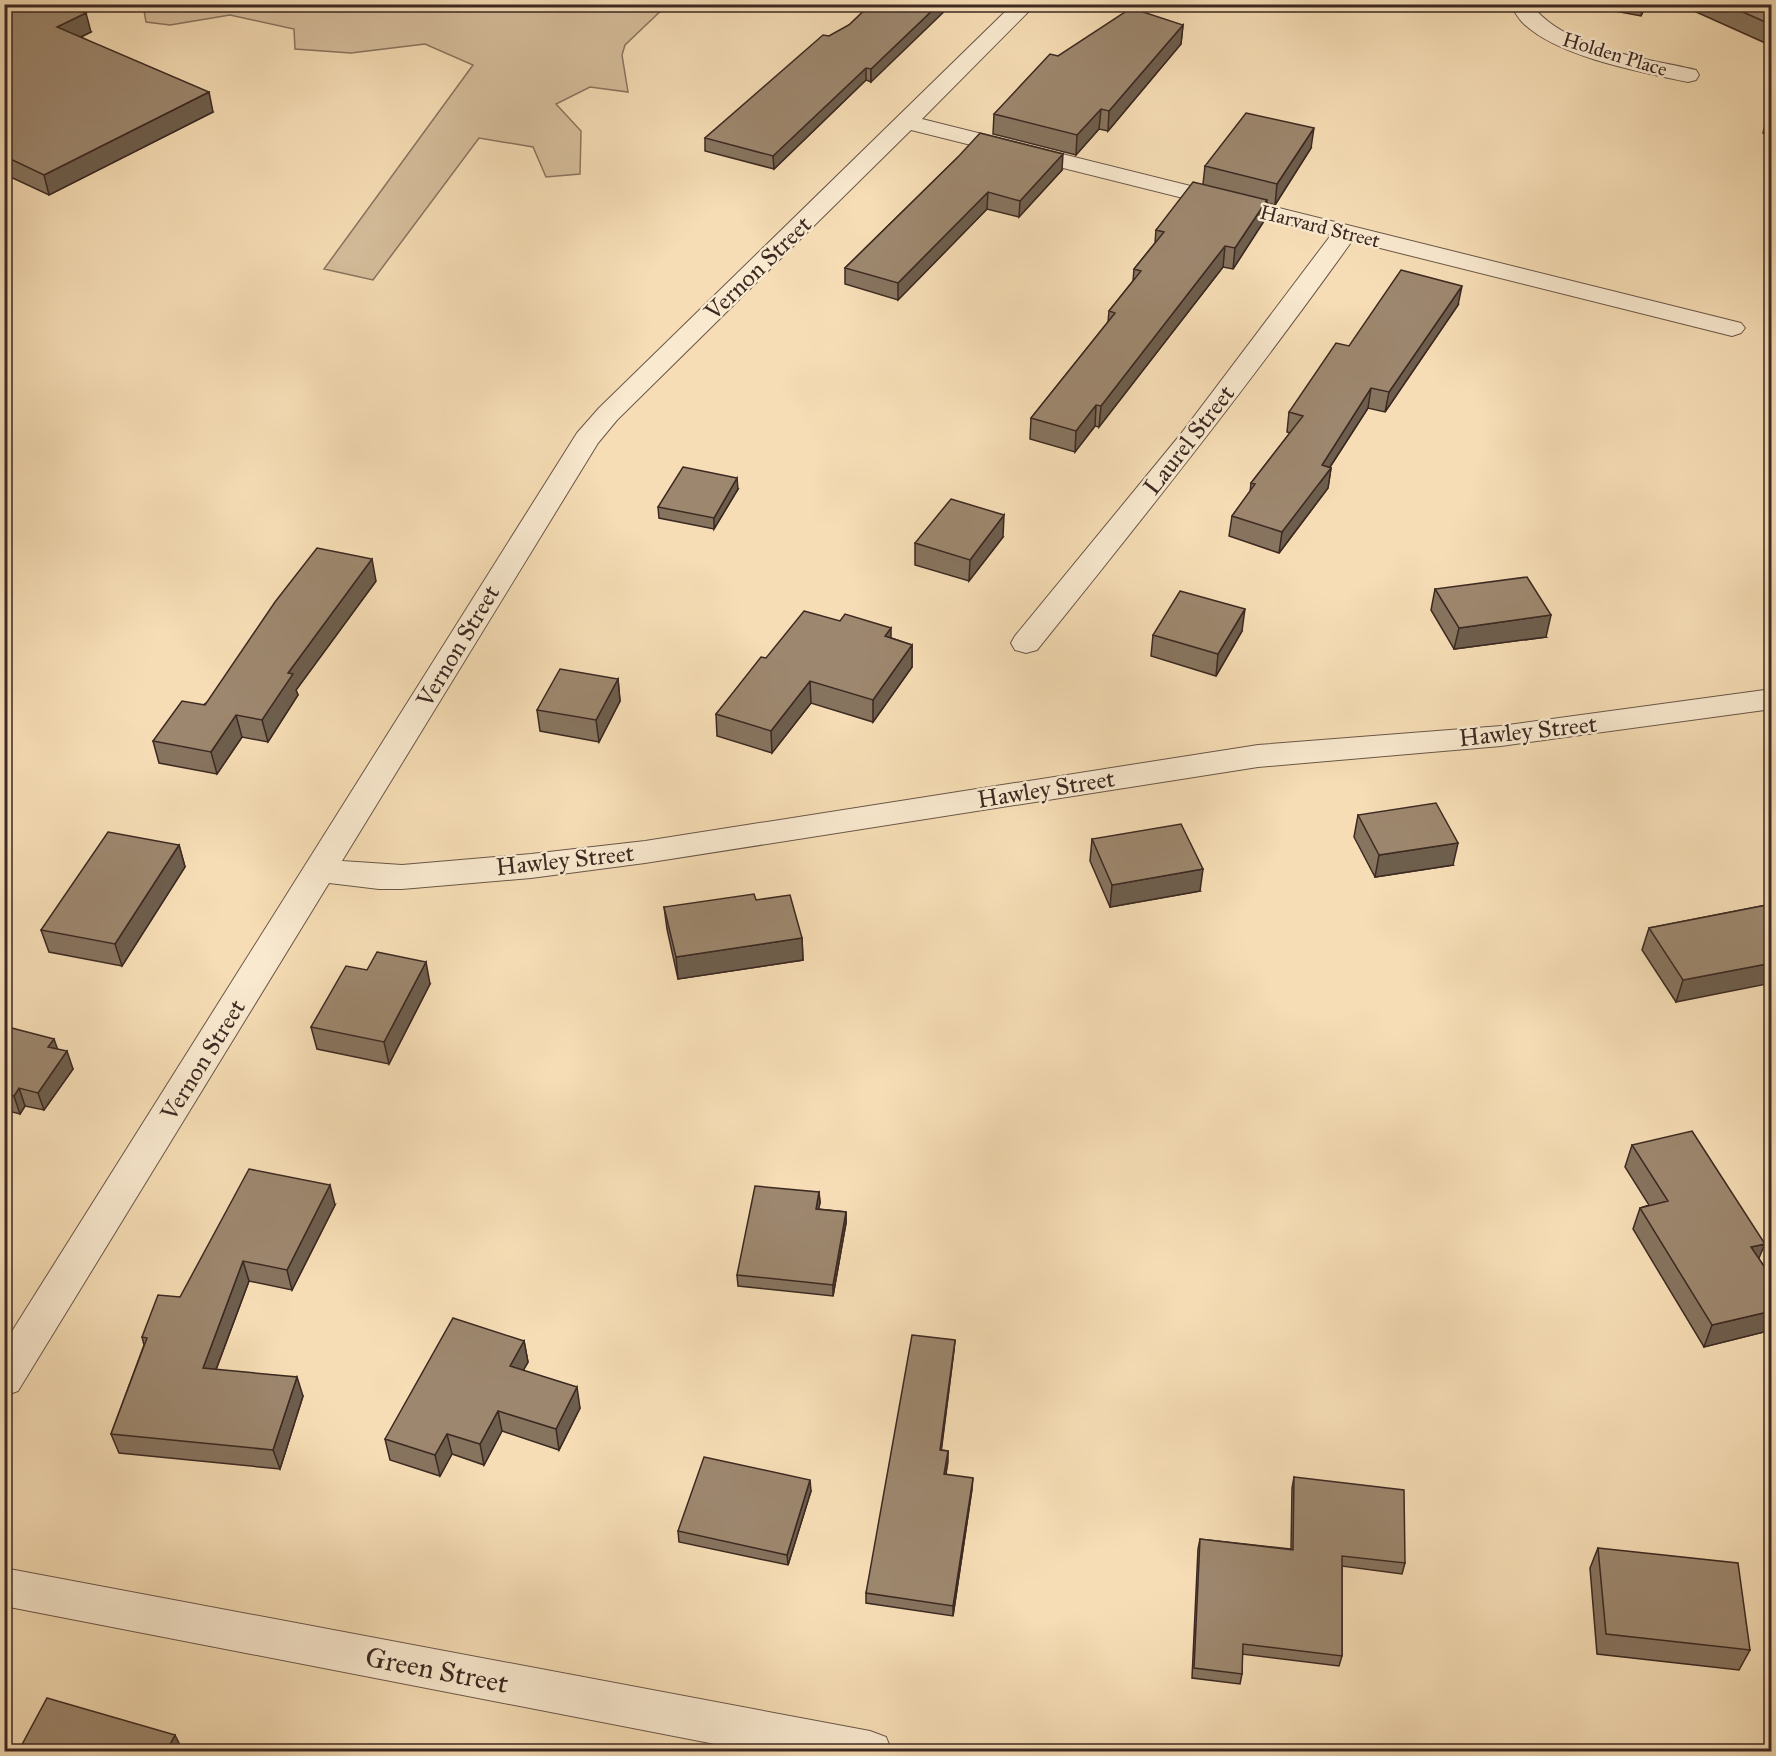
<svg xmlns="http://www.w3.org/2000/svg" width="1776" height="1756" viewBox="0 0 1776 1756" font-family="'IM FELL Great Primer',serif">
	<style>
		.green { fill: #d6be9c; stroke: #89745f; stroke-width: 1.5 }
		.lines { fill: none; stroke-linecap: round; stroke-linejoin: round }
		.minor-casing { stroke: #6a5647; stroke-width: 2 }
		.minor { fill: #f9e9cf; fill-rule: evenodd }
		.wall { fill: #87745f; stroke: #3c2922; stroke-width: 1.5 }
		.shaded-wall { fill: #6e5e4d; stroke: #3c2922; stroke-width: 1.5 }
		.building { fill: #9d876e; stroke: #3c2922; stroke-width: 1.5 }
		.labels { text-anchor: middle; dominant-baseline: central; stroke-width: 5; stroke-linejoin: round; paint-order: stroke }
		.far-street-label { font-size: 20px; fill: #3c2922; stroke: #f9e9cf }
		.street-label { font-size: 24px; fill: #3c2922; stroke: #f9e9cf }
		.near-street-label { font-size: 28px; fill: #3c2922; stroke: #f9e9cf }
	</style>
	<rect width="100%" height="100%" fill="#f6ddb5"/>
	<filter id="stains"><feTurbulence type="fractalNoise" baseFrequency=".00333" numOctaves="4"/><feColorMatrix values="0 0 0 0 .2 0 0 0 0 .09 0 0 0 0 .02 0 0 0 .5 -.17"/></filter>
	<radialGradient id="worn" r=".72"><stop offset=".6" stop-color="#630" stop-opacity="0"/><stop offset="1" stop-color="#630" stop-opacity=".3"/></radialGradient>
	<path class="green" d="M143 5 667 4V5L625 45 622 55 628 92 590 87 556 104 581 131 580 174 546 177 533 147 479 138 373 280 324 269 473 65 425 44 351 53 295 49 294 29 230 15 170 25 146 22Z"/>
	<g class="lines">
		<defs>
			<path id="minor" d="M1013 4H1036L922 119 1741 323 1745 328 1741 333 1732 336 1352 241C1252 381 1145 516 1037 650L1026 653 1015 650 1011 643 1015 636 1180 435 1331 235 911 130 617 420 598 443 342 861 402 865 531 854 645 841 1258 745 1501 726 1772 689V709L1501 746 1258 767 645 863 531 878 402 889H379L329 883 18 1391 4 1396V1344L577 433 599 408Z
				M1510 4H1531C1564 49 1645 58 1696 70L1699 75 1696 80 1688 82C1641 72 1558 57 1523 23 1518 18 1514 11 1510 4Z
				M4 1568 870 1731 886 1737 892 1752H756L4 1606Z"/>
		</defs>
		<use href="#minor" class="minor-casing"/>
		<use href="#minor" class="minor"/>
	</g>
	<path class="wall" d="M4 4 91 32 81 37 213 112 49 195 4 174Z
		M871 4V82L866 80 774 169 705 151V138L829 36 849 25Z
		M1587 4H1646L1641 16 1587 6Z
		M1695 4H1772V46L1694 11Z
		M1183 25 1181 44 1108 131 1099 129 1076 155 993 134 994 114 1058 56Z
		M1772 111V136L1763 133 1768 113Z
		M1311 148 1275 205 1267 203 1264 221 1233 269 1223 267 1099 427 1095 426 1075 452 1030 439 1031 418 1108 322 1109 311 1133 281 1134 269 1155 243 1156 230 1203 184 1205 166Z
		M958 157 1062 170 1019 217 987 209 898 300 845 284V268Z
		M1458 305 1385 412 1368 408 1330 467 1331 468 1328 488 1279 553 1229 536 1232 516 1250 492 1251 483 1290 433 1287 432 1289 412 1349 346Z
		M738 489 714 529 659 518 658 507Z
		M1003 537 969 581 915 565V543Z
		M376 581 296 690 298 695 268 742 242 737 217 774 159 763 153 741Z
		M1435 589 1546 637 1454 649 1431 610Z
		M1242 631 1216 676 1151 656 1153 635Z
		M891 638 912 645V667L873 722 811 703 772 753 717 736 716 714 766 658Z
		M618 679 620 701 599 742 540 731 537 710Z
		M1358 815 1453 865 1375 877 1354 837Z
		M1092 839 1200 891 1110 907 1090 861Z
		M179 845 185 867 122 966 49 952 41 930Z
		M1772 904 1676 1002 1642 950 1649 928Z
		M664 907 802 938 803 960 678 979 667 929Z
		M430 984 389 1064 317 1049 311 1027Z
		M4 1026 57 1049 73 1069 44 1110 25 1106 20 1114 4 1110Z
		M1632 1145 1759 1259 1772 1278V1330L1704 1347 1633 1229 1640 1208 1649 1205 1625 1167Z
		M819 1192 820 1203 818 1209 846 1212V1223L833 1296 738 1286 737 1275Z
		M335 1205 292 1290 249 1281 216 1370 303 1396 280 1469 119 1453 111 1434 144 1345 142 1337 180 1297Z
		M955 1340 954 1350 941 1450 948 1451 946 1474 972 1489 953 1616 866 1603V1593Z
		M524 1341 528 1362 523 1370 580 1408 559 1450 502 1431 484 1465 452 1454 440 1476 390 1460 385 1439Z
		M1294 1477 1405 1563 1402 1574 1342 1566V1656L1339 1666 1242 1654V1674L1240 1684 1192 1678 1198 1549 1200 1539 1291 1549 1292 1488Z
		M811 1491 788 1565 679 1542 678 1531Z
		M1598 1548 1750 1650 1739 1670 1597 1654 1590 1568Z"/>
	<path class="shaded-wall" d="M939 4H952L871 82V69Z
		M1643 4H1646L1641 16Z
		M86 13 91 32 62 46 57 27Z
		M1183 25 1181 44 1108 131 1109 111Z
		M866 68V80L774 169 773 156Z
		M209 92 213 112 49 195 44 175Z
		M1101 109 1099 129 1076 155 1077 135Z
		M1314 128 1311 148 1275 205 1277 184Z
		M1063 154 1062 170 1019 217 1020 201Z
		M988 192 987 209 898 300V283Z
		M1267 200 1264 221 1233 269 1235 248Z
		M1225 246 1223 267 1099 427 1101 406Z
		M1462 286 1458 305 1385 412 1389 392Z
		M1371 388 1368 408 1319 484 1331 468 1328 488 1279 553 1282 532 1322 465Z
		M1096 405 1095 426 1075 452 1076 431Z
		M737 478 738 489 714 529V518Z
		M1004 515 1003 537 969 581 970 560Z
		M372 559 376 581 296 690 298 695 268 742 262 720 288 673Z
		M1245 609 1242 631 1216 676 1218 654Z
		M1551 615 1546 637 1454 649 1459 628Z
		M891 628V650L885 636Z
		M912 645V667L873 722V700Z
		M618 679 620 701 599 742 596 720Z
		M810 681 811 703 772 753 771 731Z
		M236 715 242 737 217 774 211 752Z
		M1458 843 1453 865 1375 877 1379 855Z
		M179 845 185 867 122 966 115 944Z
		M1203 869 1200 891 1110 907 1112 885Z
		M802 938 803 960 678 979 676 957Z
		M426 962 430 984 389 1064 384 1042Z
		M1772 963V983L1676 1002 1683 980Z
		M54 1039 60 1056 48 1047Z
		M67 1051 73 1069 44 1110 38 1093Z
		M19 1088 25 1106 20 1114 14 1096Z
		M330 1185 335 1205 292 1290 287 1270Z
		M819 1192 820 1203 816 1220V1209Z
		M846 1212V1223L833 1296V1285Z
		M1765 1244 1756 1265 1751 1247Z
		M243 1261 249 1281 209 1388 203 1368Z
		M1772 1311V1330L1704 1347 1712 1325Z
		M955 1340 954 1350 940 1461V1450Z
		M524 1341 528 1362 514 1387 510 1366Z
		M297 1377 303 1396 280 1469 273 1450Z
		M577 1387 580 1408 559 1450 556 1429Z
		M498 1411 502 1431 484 1465 480 1444Z
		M447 1434 452 1454 440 1476 435 1455Z
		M948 1451V1462L944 1485V1474Z
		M973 1478 972 1489 953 1616V1606Z
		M810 1480 811 1491 788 1565 787 1555Z
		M175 1735 180 1745 176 1752H166Z"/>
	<path class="building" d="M4 4H66L86 13 57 27 209 92 44 175 4 156Z
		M871 4H939L871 69 866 68 773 156 705 138 823 35 829 36 849 25Z
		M1725 4H1772V25Z
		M1131 8 1183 25 1109 111 1101 109 1077 135 994 114 1050 54 1058 56Z
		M1246 113 1314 128 1277 184 1205 166Z
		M980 133 1063 154 1020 201 988 192 898 283 845 268 958 157Z
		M1193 182 1267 200 1235 248 1225 246 1101 406 1096 405 1076 431 1031 418 1115 313 1109 311 1141 271 1134 269 1164 232 1156 230Z
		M1401 270 1462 286 1389 392 1371 388 1322 465 1331 468 1282 532 1232 516 1255 484 1251 483 1303 416 1289 412 1336 343 1349 346Z
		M683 467 737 478 714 518 658 507Z
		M951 499 1004 515 970 560 915 543Z
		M317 548 372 559 288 673 293 674 262 720 236 715 211 752 153 741 182 701 205 705 275 602Z
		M1527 577 1551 615 1459 628 1435 589Z
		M1180 591 1245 609 1218 654 1153 635Z
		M804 611 840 621 845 614 891 628 885 636 912 645 873 700 810 681 771 731 716 714 761 657 766 658Z
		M560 669 618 679 596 720 537 710Z
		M1436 803 1458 843 1379 855 1358 815Z
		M1181 824 1203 869 1112 885 1092 839Z
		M108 832 179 845 115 944 41 930Z
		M754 894 756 900 790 895 802 938 676 957 664 907Z
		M1772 904V963L1683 980 1649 928Z
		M377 952 426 962 384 1042 311 1027 346 966 367 970Z
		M4 1026 54 1039 48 1047 67 1051 38 1093 19 1088 14 1096 4 1094Z
		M1692 1131 1765 1244 1751 1247 1772 1278V1311L1712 1325 1640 1208 1668 1201 1632 1145Z
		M249 1169 330 1185 287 1270 243 1261 203 1368 297 1377 273 1450 111 1434 147 1338 142 1337 158 1295 180 1297Z
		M755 1186 819 1192 816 1209 846 1212 833 1285 737 1275Z
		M453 1318 524 1341 510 1366 577 1387 556 1429 498 1411 480 1444 447 1434 435 1455 385 1439Z
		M912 1335 955 1340 940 1450 948 1451 944 1474 973 1478 953 1606 866 1593Z
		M704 1457 810 1480 787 1555 678 1531Z
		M1294 1477 1404 1490 1405 1563 1342 1556V1656L1243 1644 1242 1674 1194 1668 1200 1539 1293 1550Z
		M1598 1548 1738 1563 1750 1650 1606 1634Z
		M47 1698 175 1735 166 1752H18Z"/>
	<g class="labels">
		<g class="far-street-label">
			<text transform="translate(1615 54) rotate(17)">Holden Place</text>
			<text transform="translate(1320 226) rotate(14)">Harvard Street</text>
		</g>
		<g class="street-label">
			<text transform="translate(758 268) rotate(-44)">Vernon Street</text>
			<text transform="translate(1189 440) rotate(-52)">Laurel Street</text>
			<text transform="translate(458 646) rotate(-59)">Vernon Street</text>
			<text transform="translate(1528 731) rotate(-6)">Hawley Street</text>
			<text transform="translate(1046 789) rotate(-9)">Hawley Street</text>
			<text transform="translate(565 860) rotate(-6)">Hawley Street</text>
			<text transform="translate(203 1060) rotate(-58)">Vernon Street</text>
		</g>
		<g class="near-street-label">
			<text transform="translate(437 1670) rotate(11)">Green Street</text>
		</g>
	</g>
	<rect width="1776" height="1756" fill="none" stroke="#f6ddb5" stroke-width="24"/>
	<rect x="6" y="6" width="1764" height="1744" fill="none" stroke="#3c2922" stroke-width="3"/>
	<rect x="12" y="12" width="1752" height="1732" fill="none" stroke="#3c2922" stroke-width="1.5"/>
	<rect width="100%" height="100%" filter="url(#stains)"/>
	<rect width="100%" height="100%" fill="url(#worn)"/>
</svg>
